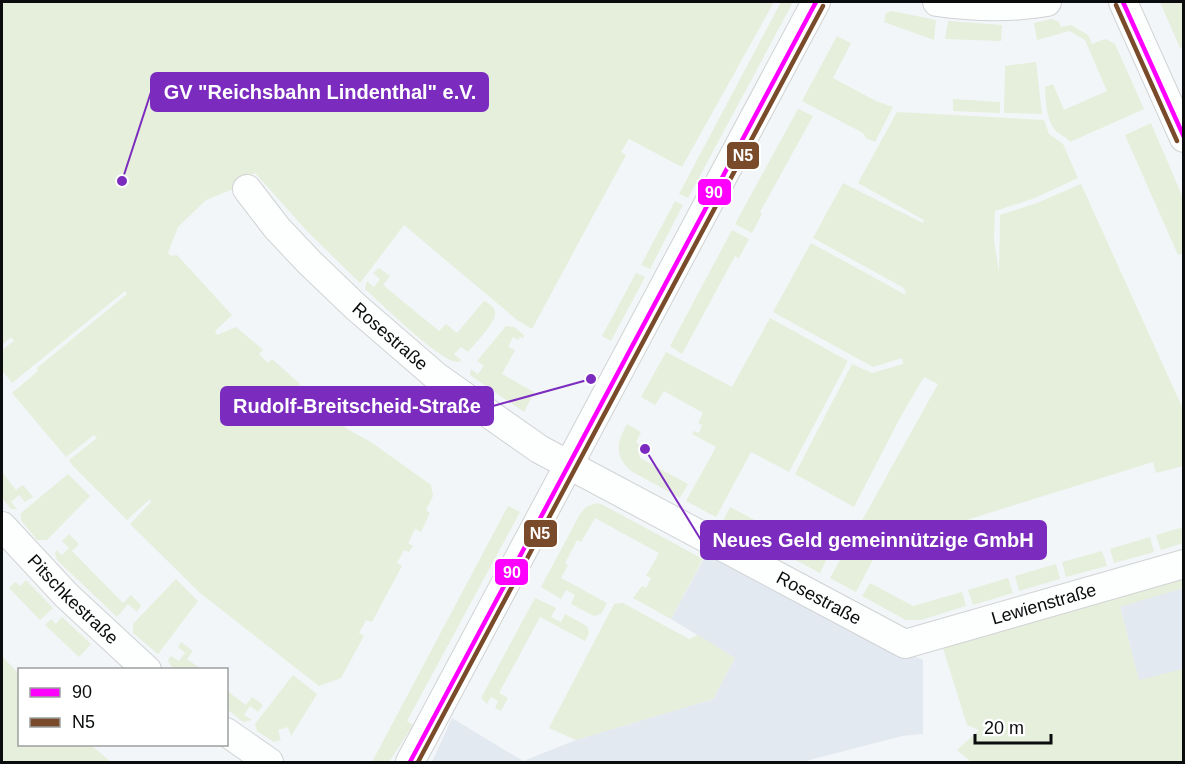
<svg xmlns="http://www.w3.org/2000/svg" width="1185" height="764" viewBox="0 0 1185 764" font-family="Helvetica,sans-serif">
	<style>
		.built { fill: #e2e9f0 }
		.green { fill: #e6eedc }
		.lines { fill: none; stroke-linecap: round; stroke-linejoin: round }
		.minor-casing { stroke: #d0d2d4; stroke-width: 30 }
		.minor { stroke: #fdfefe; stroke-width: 28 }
		.bus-1-casing { stroke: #fff; stroke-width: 9 }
		.bus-2-casing { stroke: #fff; stroke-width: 9 }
		.bus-1 { stroke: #f0f; stroke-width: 4.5 }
		.bus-2 { stroke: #7a4b2a; stroke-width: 4.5 }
		.labels { text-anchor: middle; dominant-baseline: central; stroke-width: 5; stroke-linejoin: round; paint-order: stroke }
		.street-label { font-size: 18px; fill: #0a0c0d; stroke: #fff }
		.leader { fill: none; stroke: #7b2cbf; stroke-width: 2 }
		.callout-dot { fill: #7b2cbf; stroke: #fff; stroke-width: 2 }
		.callout { fill: #7b2cbf; stroke: #7b2cbf; stroke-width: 2 }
		.callout-label { font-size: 20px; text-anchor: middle; font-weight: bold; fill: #fff }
		.line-badge { stroke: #fff; stroke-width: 2 }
		.badge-label { font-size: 16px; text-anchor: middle; font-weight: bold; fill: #fff }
	</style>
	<rect width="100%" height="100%" fill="#f3f6f8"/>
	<path class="built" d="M707 553 923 660V734L902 736 802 762H432L452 718 523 761 576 740 713 699 735 658 671 619Z
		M1183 588V669L1139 681 1120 606Z"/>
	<path class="green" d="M2 2H774L682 167 629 139 621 152 626 155 532 329 517 320 404 225 360 283 307 231 255 173 231 190 206 200 178 227 168 253 171 256 177 255 232 315 215 331 217 335 236 327 263 350 259 354 268 363 272 359 300 384 297 389 306 397 323 406 347 429 371 442 431 485 433 496 426 510 430 513 421 532 415 529 408 543 413 546 409 552 404 550 397 563 402 566 372 622 366 620 359 633 364 636 341 678 319 686 200 593 130 524 151 502 150 499 127 520 73 466 69 460 97 438 94 435 66 457 12 393 38 371 37 368 127 294 125 291 12 383 2 370V350L14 341 11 337 2 345Z
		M781 2H793L688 198 679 194Z
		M1160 2H1183V47L1180 48Z
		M892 11 936 20 934 40 884 22 886 13Z
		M1052 19 1059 22 1061 27 1071 25 1088 35 1092 44 1105 39 1115 44 1144 109 1070 142C1066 136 1060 135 1055 130 1046 119 1046 101 1045 87L1053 84 1064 110 1107 91 1085 40 1069 31 1037 40 1034 23Z
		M948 21 1002 25 1001 41 945 39Z
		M837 36 851 43 833 78 876 101 893 107 875 142 866 138 863 133 802 101Z
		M1036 62 1042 114 1004 113 1005 66Z
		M953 99 1000 102V113L953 111Z
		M798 109 813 116 760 212 762 214 752 233 735 224Z
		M897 112 1044 120 1049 134 1063 144 1078 178 1035 198 995 211 994 239 999 273 1000 215 1037 203 1081 184 1183 409V466L1156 473 1153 462 928 532 921 545 889 529 856 592 830 578 938 384 924 377 901 416 854 507 795 474 852 364 872 373 903 364 902 358 873 367 773 312 811 243 906 295 904 288 813 238 843 183 923 223 924 220 858 183Z
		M1151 123 1183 198V253L1178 255 1125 135Z
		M675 201 683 205 650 269 641 265Z
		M732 230 749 239 739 258 735 256 682 354 670 346Z
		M379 268 390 276 383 285 439 331 446 324 457 333 484 301C488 303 494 306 495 311 498 321 474 344 468 352L461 347 454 354 461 360 458 362C441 363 381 303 365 289L367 281 374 287 380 279 373 273Z
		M636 273 645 277 611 341 602 336Z
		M770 318 848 361 789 472 751 452 716 517 686 501 716 447 692 434 694 431 699 433 702 425 698 423 703 413 664 391 655 405 641 397 666 352 732 387Z
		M506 326 514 327 524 335 523 338 520 337 518 340 513 337 508 347 515 350 502 374 534 392 524 412 470 375 471 369 478 374 484 366 477 361Z
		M627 424 641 432 636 442 640 445 638 449 640 458 688 484 680 498 631 471C614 456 617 442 627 424Z
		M2 472 16 490 23 485 33 497 25 502 19 495 11 502 17 509H11L2 498Z
		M68 474 90 496 47 540H37L21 520V513Z
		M597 503 603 505 703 559 671 619 633 598 642 586 646 588 651 578 646 576 659 553 595 518 581 542 577 540 565 563 568 565 561 578 607 603 601 614 594 616 571 604 575 595 566 590 561 599 541 587 580 514 586 507Z
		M508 506 520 512 407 721 413 725 389 762H372Z
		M730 507 827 558 820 573 723 521Z
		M1183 527V543L1161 550 1156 535Z
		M69 534 79 544 72 551 123 603 131 595 141 605 137 612 128 604 117 617 57 560 55 553 56 550 62 555 69 548 62 541Z
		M1150 537 1154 552 1114 563 1110 549Z
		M1102 551 1107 566 1066 577 1062 562Z
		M1056 564 1060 579 1019 591 1015 576Z
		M1183 576V588L1120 607 1139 680 1183 669V762H971L957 750 979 730 967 725 942 645Z
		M1008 578 1013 593 973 605 968 590Z
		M176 579 198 601 158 654 133 633V624Z
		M26 580 53 608 40 620 9 588 15 582 20 586Z
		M870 583 913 606 962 592 966 606 921 620H906L862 596Z
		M535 598 556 608 551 617 561 622 565 614 587 626 589 633 585 641 540 617 499 693 508 698 501 711 495 708 498 701 491 697 487 704 481 698Z
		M623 603 689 639 698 635 735 658 713 699 576 740 549 728 614 604Z
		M62 617 91 644 79 657 45 625 51 619 56 624Z
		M181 642 193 651 187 659 201 669C189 670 172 674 168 660L171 656 179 661 185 653 178 647Z
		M2 656 19 674V685L16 688 19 691 20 744 91 745 111 762H2Z
		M293 675 317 694 291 736 288 727 278 730 281 740 274 742 257 731 255 724Z
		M226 690 246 705 252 697 263 705 258 712 250 706 244 715 252 720 243 722 227 709Z"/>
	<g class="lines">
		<defs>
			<g id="minor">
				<path d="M937 2C972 7 1012 8 1047 2"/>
				<path d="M1123 2 1184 138"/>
				<path id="s1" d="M247 189 277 228 310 263 356 307 437 377 539 449 905 644 1184 564"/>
				<path id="s2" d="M2 526 66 595 147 670"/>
				<path d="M226 732 269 762"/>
				<path d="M410 762 816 2"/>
			</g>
		</defs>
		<use href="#minor" class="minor-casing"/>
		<use href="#minor" class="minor"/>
		<defs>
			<path id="bus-1" d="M1123 2 1184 137
				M410 762 816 2"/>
			<path id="bus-2" d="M1116 5 1177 141
				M418 762 823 6"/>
		</defs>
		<use href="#bus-1" class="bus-1-casing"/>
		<use href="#bus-2" class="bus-2-casing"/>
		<use href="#bus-1" class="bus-1"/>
		<use href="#bus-2" class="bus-2"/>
	</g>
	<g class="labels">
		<g class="street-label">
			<text stroke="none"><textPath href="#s1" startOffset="206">Rosestraße</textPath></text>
			<text stroke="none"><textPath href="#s1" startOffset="710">Rosestraße</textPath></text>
			<text stroke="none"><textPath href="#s2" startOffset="102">Pitschkestraße</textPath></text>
			<text stroke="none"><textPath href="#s1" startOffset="952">Lewienstraße</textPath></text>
		</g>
	</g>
	<path class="leader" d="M122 181L151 92M591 379L493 406M645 449L701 540"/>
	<g class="callout-dot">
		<circle cx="122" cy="181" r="6"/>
		<circle cx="591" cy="379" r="6"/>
		<circle cx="645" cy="449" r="6"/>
	</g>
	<g class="callout">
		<rect x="151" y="73" width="337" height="38" rx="6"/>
		<rect x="221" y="387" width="272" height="38" rx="6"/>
		<rect x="701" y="521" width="345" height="38" rx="6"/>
	</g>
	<g class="callout-label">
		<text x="320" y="99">GV "Reichsbahn Lindenthal" e.V.</text>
		<text x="357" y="413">Rudolf-Breitscheid-Straße</text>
		<text x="873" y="547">Neues Geld gemeinnützige GmbH</text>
	</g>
	<g class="line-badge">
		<rect x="726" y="141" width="34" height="29" rx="6" fill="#7a4b2a"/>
		<rect x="697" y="178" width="35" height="28" rx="6" fill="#f0f"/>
		<rect x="523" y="519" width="35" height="29" rx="6" fill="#7a4b2a"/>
		<rect x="494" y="558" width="35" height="28" rx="6" fill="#f0f"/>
	</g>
	<g class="badge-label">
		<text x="743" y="161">N5</text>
		<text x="714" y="198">90</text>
		<text x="540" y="539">N5</text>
		<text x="512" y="578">90</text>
	</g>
	<rect width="1185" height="764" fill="none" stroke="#0a0c0d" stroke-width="6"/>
	<rect x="18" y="668" width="210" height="78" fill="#ffffff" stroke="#9d9e9e" stroke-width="1.5"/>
	<rect x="30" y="688" width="30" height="9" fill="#ff00ff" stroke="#9d9e9e" stroke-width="1.5"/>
	<text x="72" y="698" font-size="18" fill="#0a0c0d">90</text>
	<rect x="30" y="718" width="30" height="9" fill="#7a4b2a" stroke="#9d9e9e" stroke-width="1.5"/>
	<text x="72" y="728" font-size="18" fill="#0a0c0d">N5</text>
	<path d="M975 734v9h76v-9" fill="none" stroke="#0a0c0d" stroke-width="3"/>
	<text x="984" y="734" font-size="18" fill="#0a0c0d" stroke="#ffffff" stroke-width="4.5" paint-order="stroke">20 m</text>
</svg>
